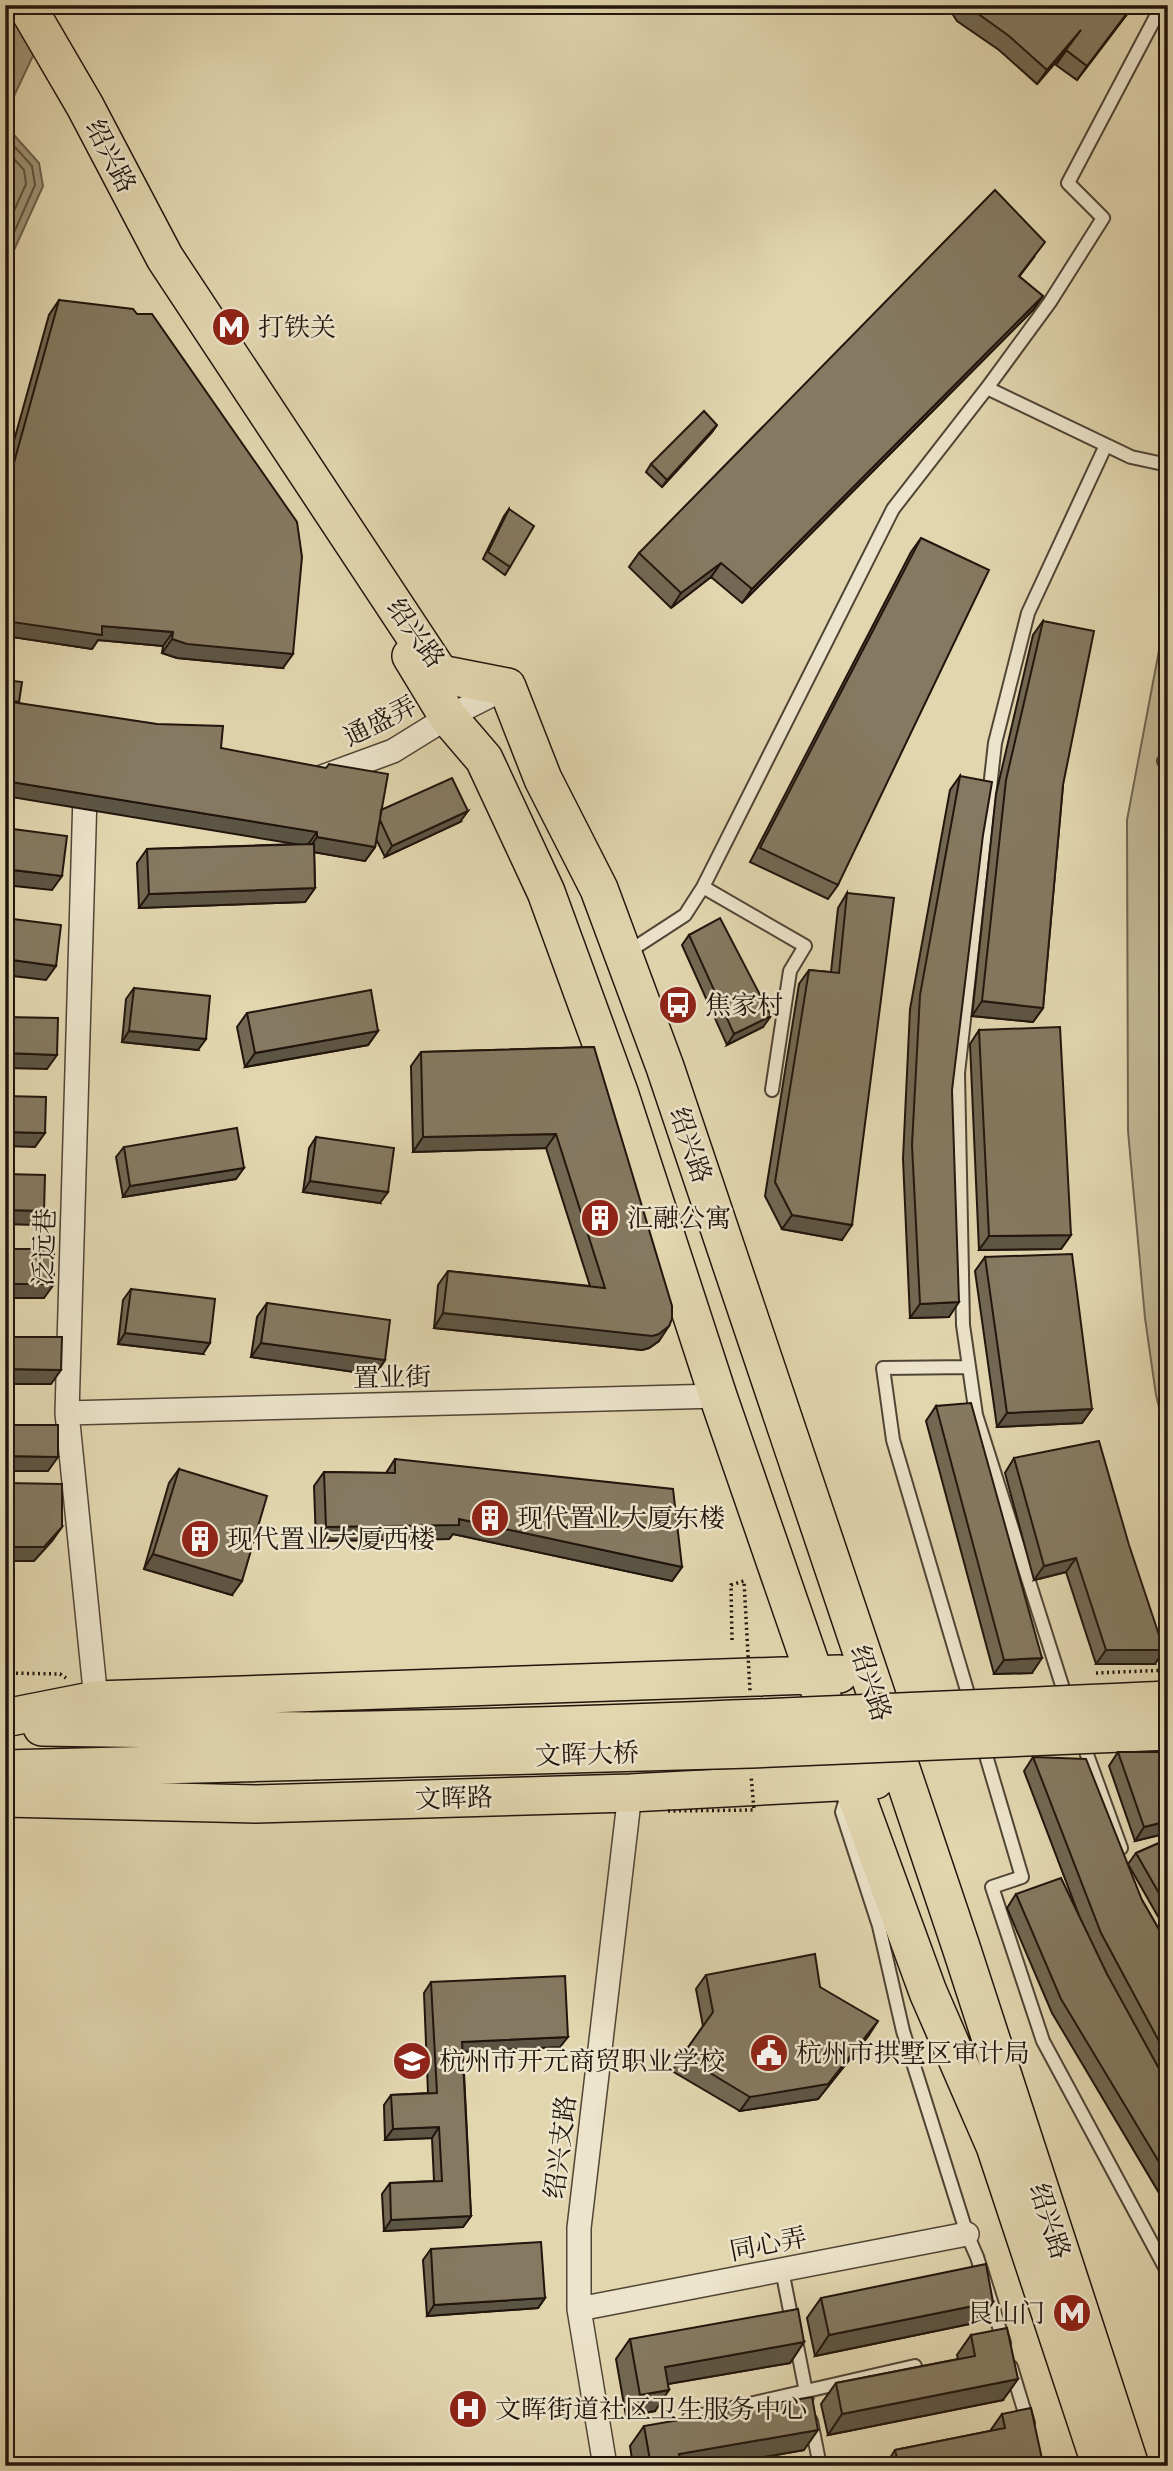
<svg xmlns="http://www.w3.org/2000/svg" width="1173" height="2471" viewBox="0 0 1173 2471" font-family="'EB Garamond','Noto Serif SC',serif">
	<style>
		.green { fill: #c1b593; stroke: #716550; stroke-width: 2 }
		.water { fill: #a09478; stroke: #6d614d; stroke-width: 2 }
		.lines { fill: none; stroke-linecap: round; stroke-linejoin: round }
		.shore { stroke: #605442; stroke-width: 2 }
		.lane-casing { stroke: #514536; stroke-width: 16 }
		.street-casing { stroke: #514536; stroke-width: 26 }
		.primary-casing { stroke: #21150d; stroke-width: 40 }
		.path { stroke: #21150d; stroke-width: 3.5; stroke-dasharray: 2 3.5; stroke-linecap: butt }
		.lane { stroke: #ece4cb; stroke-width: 12 }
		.street { stroke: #ece4cb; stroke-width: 23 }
		.primary { stroke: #e2d6af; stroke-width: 37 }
		.primary-bridge-casing { stroke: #21150d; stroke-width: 40; stroke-linecap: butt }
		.path-bridge { stroke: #21150d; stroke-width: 3.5; stroke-dasharray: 2 3.5; stroke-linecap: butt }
		.primary-bridge { stroke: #e2d6af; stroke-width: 37 }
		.wall { fill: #726853; stroke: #21150d; stroke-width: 2 }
		.shaded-wall { fill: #5d5544; stroke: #21150d; stroke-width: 2 }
		.building { fill: #857961; stroke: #21150d; stroke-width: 2 }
		.labels { text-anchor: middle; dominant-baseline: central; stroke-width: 5; stroke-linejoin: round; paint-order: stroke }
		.street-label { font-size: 26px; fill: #21150d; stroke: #ece4cb }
		.poi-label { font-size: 26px; fill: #21150d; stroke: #ece4cb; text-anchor: start }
	</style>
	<rect width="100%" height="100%" fill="#e2d6af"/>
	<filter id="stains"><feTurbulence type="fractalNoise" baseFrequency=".00286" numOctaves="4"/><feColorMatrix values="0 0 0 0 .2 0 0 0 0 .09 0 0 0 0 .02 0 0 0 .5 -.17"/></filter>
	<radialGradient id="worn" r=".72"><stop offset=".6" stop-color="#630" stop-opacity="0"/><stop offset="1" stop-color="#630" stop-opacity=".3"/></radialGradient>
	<path class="green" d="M1168 603V1444L1156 1395 1145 1318 1128 1131 1127 820Z"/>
	<path class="water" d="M5 5H57L5 115Z
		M5 125 39 163 43 186 5 270Z"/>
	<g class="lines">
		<path class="shore" d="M5 136 32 166 35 185 5 253
			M5 149 24 170 26 184 5 231"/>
		<defs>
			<path id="lane" d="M987 388 1050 302 1103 218 1068 183 1162 5
				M1164 761 1168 763
				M703 887 805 946 790 971 772 1090
				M625 954 685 915 703 887 893 509 987 388 1131 457 1168 465
				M969 1367 883 1368 893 1440 971 1704
				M1067 1701 976 1415 963 1325 958 1073 995 743 1028 613 1106 445
				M1081 1738 1121 1848
				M982 1742 1022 1877 992 1887 1043 2041 1168 2273
				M847 1795 842 1812 879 1926 903 2031 967 2234 977 2257 1004 2343
				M782 2270 807 2397
				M1011 2367 1028 2423
				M689 2418 915 2366
				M811 2421 820 2466
				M859 2466 867 2464"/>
			<path id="street" d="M322 777 393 751 448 717 507 687
				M85 795 67 1413 96 1700
				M67 1413 718 1396
				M579 2309 967 2234
				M605 2466 579 2309V2228L630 1793"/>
			<path id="primary" d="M26 5 85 106 165 258 440 674 507 687 543 779 599 889 665 1067 961 1947 1130 2466
				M411 656 448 717 484 759 546 892 619 1092 718 1396 851 1781 928 1992 995 2146 1101 2466
				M5 1718 96 1700 839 1674
				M42 1727 310 1731
				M5 1769 312 1761
				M5 1798 256 1804 630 1793 875 1780"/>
		</defs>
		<use href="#lane" class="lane-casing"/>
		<use href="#street" class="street-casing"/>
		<use href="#primary" class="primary-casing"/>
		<path class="path" d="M5 1673 60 1674 66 1678"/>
		<use href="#lane" class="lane"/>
		<use href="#street" class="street"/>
		<use href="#primary" class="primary"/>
		<defs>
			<path id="primary-bridge" d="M310 1731C596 1727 882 1713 1168 1700
				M312 1761 751 1749 1168 1731"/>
		</defs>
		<use href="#primary-bridge" class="primary-bridge-casing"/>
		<path class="path-bridge" d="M732 1640 731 1585 744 1581 750 1691
			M1096 1673 1168 1670
			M668 1811 754 1810 751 1775"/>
		<use href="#primary-bridge" class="primary-bridge"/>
	</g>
	<path class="wall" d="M953 5H1134L1077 80 1056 65 1068 48 1037 84 999 50 957 21 950 10Z
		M1035 256 1019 277 1043 296 1033 310 742 603 711 577 671 608 629 567 639 553Z
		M59 300 283 668 177 658 162 653 163 646 98 640 92 649 5 636V473L49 315Z
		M717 425 712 432 662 487 646 472 651 464Z
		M509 509 510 567 505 575 483 559 504 516Z
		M921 538 838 885 828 899 750 862 911 552Z
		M1043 621 1063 785 1043 1008 1033 1022 972 1016 996 794 1033 635Z
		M18 703 221 748 381 810 460 822 385 857 376 839 375 847 365 861 314 852 315 888 305 902 139 908 137 863 147 849 298 844Z
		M960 776 952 1090 949 1317 910 1318 903 1159 910 1009 950 790Z
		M847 893 842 1240 782 1229 765 1196 799 984 809 970 831 972 838 908Z
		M689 935 763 1027 727 1045 682 945Z
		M134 988 198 1050 122 1042 126 999Z
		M247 1013 378 1031 368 1045 245 1067 237 1027Z
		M979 1030 1071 1235 1061 1249 979 1250 970 1044Z
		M594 1047 659 1341 649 1348 642 1350 434 1328 438 1285 448 1271 590 1286 546 1148 413 1152 411 1066 421 1052Z
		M316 1137 380 1203 303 1192 309 1148Z
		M124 1147 236 1179 123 1197 116 1157Z
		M985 1257 1092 1409 1082 1423 997 1427 975 1271Z
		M131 1289 203 1354 118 1344 123 1300Z
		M267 1303 385 1360 375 1375 251 1357 257 1317Z
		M936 1406 1032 1673 994 1674 926 1421Z
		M1014 1458 1155 1664H1096L1066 1572 1034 1580 1005 1473Z
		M395 1459 682 1567 672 1581 453 1534 449 1539 316 1541 314 1486 324 1472 386 1473Z
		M179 1469 232 1595 144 1569 169 1483Z
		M1118 1752H1168V1833L1135 1841 1109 1766Z
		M1033 1757 1142 1900 1168 1945V2208L1052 2013 1007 1908 1016 1894 1078 1913 1024 1771Z
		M1168 1839V1934L1128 1864 1136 1853Z
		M706 1975 820 1987 869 2035 818 2099 740 2111 672 2071 703 2026 696 1989Z
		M431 1982 560 2047 463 2052 471 2216 463 2227 384 2231 382 2194 390 2183 434 2181 432 2138 385 2140 384 2105 391 2095 428 2093 424 1993Z
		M431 2249 545 2298 538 2308 427 2316 423 2260Z
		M821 2298 993 2302 979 2322 815 2356 807 2318Z
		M971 2335 1003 2400 828 2435 821 2404 836 2383 958 2359 957 2355Z
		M630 2339 804 2342 790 2363 668 2384 655 2411 626 2416 616 2359Z
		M1002 2414 1038 2466H885L895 2450 990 2431Z
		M644 2426 804 2450 713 2466H633L630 2446Z"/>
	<path class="shaded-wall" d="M1133 5H1134L1077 80 1087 66Z
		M1081 30 1071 44 1037 84 1047 70Z
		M1043 296 1033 310 742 603 752 589Z
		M717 425 712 432 662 487 667 480Z
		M721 563 711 577 671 608 681 593Z
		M5 621 102 626 173 632 163 646 98 640 92 649 5 636Z
		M172 639 293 654 283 668 177 658 162 653Z
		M5 781 317 832 307 846 5 796Z
		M468 811 460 822 385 857 392 846Z
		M317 837 375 847 365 861 307 851Z
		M5 869 62 876 52 890 5 885Z
		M315 888 305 902 139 908 149 894Z
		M5 959 56 966 46 980 5 975Z
		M982 1001 1043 1008 1033 1022 972 1016Z
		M771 1016 763 1027 727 1045 734 1034Z
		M129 1031 206 1039 198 1050 122 1042Z
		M378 1031 368 1045 245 1067 255 1053Z
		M5 1053 57 1055 47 1069 5 1068Z
		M5 1132 45 1133 35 1147 5 1146Z
		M556 1134 546 1148 413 1152 423 1137Z
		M244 1168 236 1179 123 1197 130 1186Z
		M310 1181 388 1192 380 1203 303 1192Z
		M5 1210 44 1211 34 1225 5 1224Z
		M792 1215 852 1225 842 1240 782 1229Z
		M1071 1235 1061 1249 979 1250 989 1236Z
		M5 1284H54L44 1298H5Z
		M959 1302 949 1317 910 1318 920 1304Z
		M443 1313 669 1326 659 1341 649 1348 642 1350 434 1328Z
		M125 1333 210 1343 203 1354 118 1344Z
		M261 1343 385 1360 375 1375 251 1357Z
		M5 1369 61 1370 51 1384H5Z
		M1092 1409 1082 1423 997 1427 1007 1413Z
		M5 1456 58 1457 48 1471H5Z
		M459 1519 682 1567 672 1581 453 1534 449 1539 316 1541 326 1527Z
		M62 1527 52 1541 34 1561H5V1547Z
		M153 1554 242 1581 232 1595 144 1569Z
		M1076 1558 1066 1572 1034 1580 1044 1566Z
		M1106 1650H1164L1155 1664H1096Z
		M1042 1658 1032 1673 994 1674 1004 1660Z
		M1168 1821V1833L1135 1841 1144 1827Z
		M878 2021 869 2035 818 2099 740 2111 750 2097Z
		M568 2037 560 2047 455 2052 462 2042Z
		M439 2127 432 2138 385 2140 393 2129Z
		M471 2216 463 2227 384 2231 391 2220Z
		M545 2298 538 2308 427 2316 434 2305Z
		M993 2302 979 2322 815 2356 829 2335Z
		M804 2342 790 2363 650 2387 665 2367Z
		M1018 2379 1003 2400 828 2435 842 2414Z
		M669 2390 655 2411 626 2416 640 2395Z
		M818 2430 804 2450 713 2466H670L679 2454Z
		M1042 2459 1038 2466H1011Z"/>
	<path class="building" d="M966 5H1133L1087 66 1066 50 1081 30 1047 70 1009 36Z
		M995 190 1045 242 1019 276 1043 296 752 589 721 563 681 593 639 553Z
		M59 300 133 309 137 314H152L297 522 302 557 293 654 187 644 172 639 173 632 102 626V635L5 621V495Z
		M704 411 717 425 667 480 651 464Z
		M509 509 534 526 510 567 488 552Z
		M921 538 989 570 838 885 760 848Z
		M1043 621 1094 631 1063 785 1043 1008 982 1001 1006 780Z
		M5 680 22 682 19 702 5 700Z
		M5 701 157 724 223 726 221 748 326 768 329 764 388 774 375 847 317 837V832L5 781Z
		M960 776 992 782 983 835 952 1090 959 1302 920 1304 912 1145 920 995Z
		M452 778 468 811 392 846 380 820 381 810Z
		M5 828 67 836 62 876 5 869Z
		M314 844 315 888 149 894 147 849Z
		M847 893 894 898 852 1225 792 1215 775 1182 809 970 839 973Z
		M5 918 61 925 56 966 5 959Z
		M720 918 771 1016 734 1034 689 935Z
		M134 988 210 996 206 1039 129 1031Z
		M371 990 378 1031 255 1053 247 1013Z
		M5 1017 58 1018 57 1055 5 1053Z
		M1060 1027 1071 1235 989 1236 979 1030Z
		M594 1047 672 1306V1319L669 1326 659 1334 652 1336 443 1313 448 1271 605 1288 556 1134 423 1137 421 1052Z
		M5 1096 46 1097 45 1133 5 1132Z
		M237 1128 244 1168 130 1186 124 1147Z
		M316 1137 394 1148 388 1192 310 1181Z
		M5 1174 45 1175 44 1211 5 1210Z
		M5 1249H54V1284H5Z
		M1072 1254 1092 1409 1007 1413 985 1257Z
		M131 1289 215 1299 210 1343 125 1333Z
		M267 1303 390 1320 385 1360 261 1343Z
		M5 1337H62L61 1370 5 1369Z
		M971 1403 1042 1658 1004 1660 936 1406Z
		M5 1425H58V1457L5 1456Z
		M1099 1441 1129 1545 1164 1650H1106L1076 1558 1044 1566 1014 1458Z
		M395 1459 673 1489 682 1567 459 1519V1525L326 1527 324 1472 395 1473Z
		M179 1469 267 1496 242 1581 153 1554Z
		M5 1483 62 1484V1527L44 1547H5Z
		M1118 1752H1168V1821L1144 1827Z
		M1033 1757 1086 1759 1142 1900 1168 1945V2058L1101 1933Z
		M1168 1839V1909L1136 1853Z
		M1061 1878 1107 1974 1168 2085V2177L1061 1999 1016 1894Z
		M815 1954 820 1987 878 2021 828 2084 750 2097 682 2056 713 2012 706 1975Z
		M565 1976 568 2037 462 2042 471 2216 391 2220 390 2183 442 2181 439 2127 393 2129 391 2095 437 2093 431 1982Z
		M541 2242 545 2298 434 2305 431 2249Z
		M986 2264 993 2302 829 2335 821 2298Z
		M798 2309 804 2342 665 2367 669 2390 640 2395 630 2339Z
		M1007 2328 1018 2379 842 2414 836 2383 975 2356 971 2335Z
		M812 2397 818 2430 679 2454 681 2466H651L644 2426Z
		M1031 2408 1042 2459 1011 2466H899L895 2450 1005 2428 1002 2414Z"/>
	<defs>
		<symbol id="metro-disc" viewBox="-11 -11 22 22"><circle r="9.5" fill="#8f2418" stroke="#ece4cb"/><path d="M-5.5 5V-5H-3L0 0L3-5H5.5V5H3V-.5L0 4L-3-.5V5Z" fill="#fff"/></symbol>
		<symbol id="bus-disc" viewBox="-11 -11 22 22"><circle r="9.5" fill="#8f2418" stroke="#ece4cb"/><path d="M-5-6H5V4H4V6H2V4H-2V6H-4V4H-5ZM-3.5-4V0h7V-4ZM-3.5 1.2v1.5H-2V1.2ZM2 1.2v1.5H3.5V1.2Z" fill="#fff"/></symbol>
		<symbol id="building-disc" viewBox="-11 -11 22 22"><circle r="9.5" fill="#8f2418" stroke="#ece4cb"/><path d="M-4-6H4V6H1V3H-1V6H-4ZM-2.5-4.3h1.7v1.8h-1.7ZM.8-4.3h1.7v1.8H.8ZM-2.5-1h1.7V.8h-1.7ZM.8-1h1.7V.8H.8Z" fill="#fff"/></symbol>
		<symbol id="civic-disc" viewBox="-11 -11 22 22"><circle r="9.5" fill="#8f2418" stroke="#ece4cb"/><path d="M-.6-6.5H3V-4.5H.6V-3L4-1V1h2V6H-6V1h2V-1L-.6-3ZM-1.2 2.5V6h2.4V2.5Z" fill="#fff"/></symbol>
		<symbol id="school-disc" viewBox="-11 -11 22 22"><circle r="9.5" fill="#8f2418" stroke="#ece4cb"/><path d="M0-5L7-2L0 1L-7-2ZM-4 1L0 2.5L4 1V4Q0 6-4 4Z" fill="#fff"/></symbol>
		<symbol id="hospital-disc" viewBox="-11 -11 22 22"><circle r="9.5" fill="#8f2418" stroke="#ece4cb"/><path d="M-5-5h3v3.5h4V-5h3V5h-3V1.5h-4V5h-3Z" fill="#fff"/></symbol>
	</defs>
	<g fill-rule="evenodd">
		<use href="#metro-disc" x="209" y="305" width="44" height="44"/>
		<use href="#bus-disc" x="656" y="983" width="44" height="44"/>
		<use href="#building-disc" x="578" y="1196" width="44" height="44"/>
		<use href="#building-disc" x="468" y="1496" width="44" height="44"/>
		<use href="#building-disc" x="178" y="1517" width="44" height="44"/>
		<use href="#civic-disc" x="747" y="2031" width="44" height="44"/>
		<use href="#school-disc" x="390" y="2039" width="44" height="44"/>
		<use href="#metro-disc" x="1050" y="2291" width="44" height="44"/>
		<use href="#hospital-disc" x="446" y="2387" width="44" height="44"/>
	</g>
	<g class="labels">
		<g class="street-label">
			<text transform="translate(111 156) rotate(63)">绍兴路</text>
			<text transform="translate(416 633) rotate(54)">绍兴路</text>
			<text transform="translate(380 721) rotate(-27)">通盛弄</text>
			<text transform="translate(691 1145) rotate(71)">绍兴路</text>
			<text transform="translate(44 1247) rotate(-88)">泛远巷</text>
			<text transform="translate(392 1377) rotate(-1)">置业街</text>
			<text transform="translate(871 1683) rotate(72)">绍兴路</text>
			<text transform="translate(587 1754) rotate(-2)">文晖大桥</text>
			<text transform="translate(454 1798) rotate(-2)">文晖路</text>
			<text transform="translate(560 2147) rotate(-83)">绍兴支路</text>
			<text transform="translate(1050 2221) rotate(72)">绍兴路</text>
			<text transform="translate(768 2244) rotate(-11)">同心弄</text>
		</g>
		<g class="poi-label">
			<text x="258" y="327">打铁关</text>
			<text x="705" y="1005">焦家村</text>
			<text x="627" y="1218">汇融公寓</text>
			<text x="517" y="1518">现代置业大厦东楼</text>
			<text x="227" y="1539">现代置业大厦西楼</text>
			<text x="796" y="2053">杭州市拱墅区审计局</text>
			<text x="439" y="2061">杭州市开元商贸职业学校</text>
			<text x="1045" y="2313" text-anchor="end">艮山门</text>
			<text x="495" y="2409">文晖街道社区卫生服务中心</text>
		</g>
	</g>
	<rect width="1173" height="2471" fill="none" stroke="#e2d6af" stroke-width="28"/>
	<rect x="7" y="7" width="1159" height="2457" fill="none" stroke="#21150d" stroke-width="3.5"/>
	<rect x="14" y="14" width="1145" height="2443" fill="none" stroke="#21150d" stroke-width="2"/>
	<rect width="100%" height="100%" filter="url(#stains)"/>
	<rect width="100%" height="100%" fill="url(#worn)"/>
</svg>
